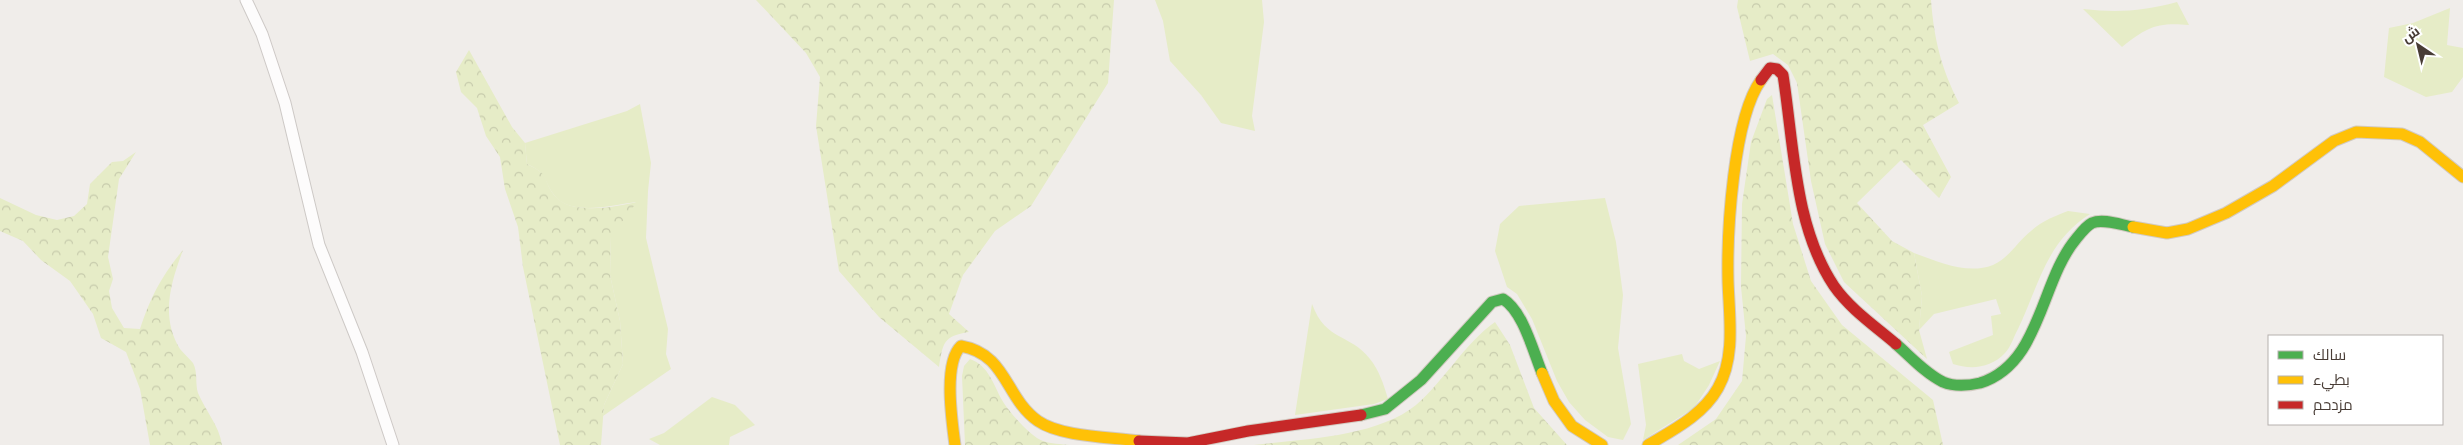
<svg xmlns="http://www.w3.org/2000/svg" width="2463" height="445" viewBox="0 0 2463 445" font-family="'Golos Text',Cairo,sans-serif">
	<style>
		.green { fill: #e6ecc7 }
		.forest { fill: url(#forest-crowns) }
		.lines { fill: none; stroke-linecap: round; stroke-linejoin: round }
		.street-casing { stroke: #cdc9c6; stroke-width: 13 }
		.fast-casing { stroke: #d2cac1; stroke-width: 13 }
		.slow-casing { stroke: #d2cac1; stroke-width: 13 }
		.jam-casing { stroke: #d2cac1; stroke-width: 13 }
		.street { stroke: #fdfcfc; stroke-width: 11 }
		.fast { stroke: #4caf50; stroke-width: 11 }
		.slow { stroke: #ffc107; stroke-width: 11 }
		.jam { stroke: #c62828; stroke-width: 11 }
	</style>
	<defs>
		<pattern id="forest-crowns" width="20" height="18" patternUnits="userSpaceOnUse" patternTransform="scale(1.25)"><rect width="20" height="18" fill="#e6ecc7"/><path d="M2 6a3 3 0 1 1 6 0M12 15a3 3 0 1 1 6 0" fill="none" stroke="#c7cbac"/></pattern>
	</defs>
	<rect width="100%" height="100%" fill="#f0edea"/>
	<path class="green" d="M1155 0H1262L1264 22 1252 116 1255 131 1221 123 1201 95 1170 61 1163 21Z
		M2177 2 2189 25C2157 22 2147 27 2122 47L2083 9C2118 13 2143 11 2177 2Z
		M2450 8 2447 45 2463 48V77L2452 92 2426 97 2384 77 2389 28 2413 23Z
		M640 104 651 163 648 191 646 238 668 329 666 354 671 369 603 416 604 405 623 364 620 321 610 275 611 235 636 202C614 205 570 217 554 195 541 177 550 175 527 164L525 143 627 111Z
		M1605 198 1616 242 1623 295 1618 348 1631 424 1623 440 1608 437 1585 420 1569 402 1557 381 1532 319 1517 294 1507 287 1495 251 1500 224 1519 206Z
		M2068 211 2090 214C2046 242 2039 285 2018 329 2014 336 2011 347 2005 353 1991 368 1971 370 1953 364L1949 352 1993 335 1991 316 2001 314 1996 299 1934 314 1919 330 1922 296 1914 253C1939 262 1967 275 1993 265 2009 258 2018 241 2031 231 2042 221 2055 216 2068 211Z
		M1312 304C1326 342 1350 333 1370 359 1379 370 1384 385 1388 399L1374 404 1295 415Z
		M1682 354 1684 361 1699 369 1720 361 1709 385 1694 408 1643 440 1646 425 1638 364Z
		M712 397 735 405 755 425 730 437 729 445H660L649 439 664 433Z"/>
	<path class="forest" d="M756 0H1114L1108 83 1031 206 995 231 963 275 949 314 969 332C943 336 943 343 939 367L879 317 839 271 816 126 820 77 806 53Z
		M1738 0H1931C1934 39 1941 68 1959 103L1923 125 1951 177 1939 198 1901 160 1857 203 1892 241 1914 253 1922 296 1919 330 1927 359 1844 282 1825 244 1811 181 1797 83 1788 65 1773 54 1750 61 1737 7Z
		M469 50 512 127 525 143 527 164C552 176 541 177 554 195 570 216 615 207 637 202L611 236 610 275 620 321 623 364 604 405 601 445H560L523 267 518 227 505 189 500 157 486 136 477 108 461 92 456 72Z
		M1772 95 1793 224 1811 281 1842 325 1933 400 1943 445H1678L1716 419 1742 381 1746 336 1741 287 1742 204 1751 142 1767 99Z
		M136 152 119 179 108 257 113 279 109 291 112 308 124 328 140 329C151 296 161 277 183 250 171 282 160 317 180 349 184 354 189 358 193 363 198 372 195 384 198 393 206 412 219 425 222 445H150L140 389 126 352 101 338 93 314 70 281 41 260 23 241 0 231V198L36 215 57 220 74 216 87 204 90 184 112 162 123 161Z
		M1495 322 1510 345 1534 408 1567 445H1254C1303 439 1377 437 1416 405 1445 380 1464 344 1495 322Z
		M970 359C989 366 993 384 1002 400 1008 411 1031 437 1043 441 1051 444 1061 444 1070 445H965L962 376 964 366Z"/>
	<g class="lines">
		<defs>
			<path id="street" d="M246 0 262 34 285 103 319 245 362 352 393 445"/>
			<path id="fast" d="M1896 344C1911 357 1925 373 1943 382 1955 387 1967 386 1980 383 2041 364 2040 282 2076 239 2080 234 2086 226 2092 223 2103 218 2121 225 2133 227
				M1361 415 1385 409 1421 380 1492 302 1503 299C1523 311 1533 351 1542 373"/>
			<path id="slow" d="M2133 227 2167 233 2188 229 2226 213 2273 186 2334 141 2356 132 2402 134 2420 142 2463 177
				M1542 373 1554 401 1572 426 1602 445
				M955 445C952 421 943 363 961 346 1007 354 1005 398 1038 421 1061 437 1111 437 1139 441
				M1648 445C1673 430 1703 415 1718 388 1736 356 1729 316 1728 280 1727 232 1733 119 1761 80"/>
			<path id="jam" d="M1761 80 1770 68 1777 69 1783 75C1794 144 1794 226 1834 286 1850 309 1875 326 1896 344
				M1139 441 1188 443 1248 431 1361 415"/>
		</defs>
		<use href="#street" class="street-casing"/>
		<use href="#fast" class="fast-casing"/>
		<use href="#slow" class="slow-casing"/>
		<use href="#jam" class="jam-casing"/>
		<use href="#street" class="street"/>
		<use href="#fast" class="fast"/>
		<use href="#slow" class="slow"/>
		<use href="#jam" class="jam"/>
	</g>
	<rect x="2268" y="335" width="175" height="90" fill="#ffffff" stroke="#b6b1ae"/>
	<rect x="2278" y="351" width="25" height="8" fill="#4caf50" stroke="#b6b1ae"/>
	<text x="2313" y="360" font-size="15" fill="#483c35">سالك</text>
	<rect x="2278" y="376" width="25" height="8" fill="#ffc107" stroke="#b6b1ae"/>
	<text x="2313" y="385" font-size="15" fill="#483c35">بطيء</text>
	<rect x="2278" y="401" width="25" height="8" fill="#c62828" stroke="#b6b1ae"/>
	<text x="2313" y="410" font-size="15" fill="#483c35">مزدحم</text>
	<g transform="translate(2418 45) rotate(325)" stroke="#ffffff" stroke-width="4" paint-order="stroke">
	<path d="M0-4L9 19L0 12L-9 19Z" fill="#483c35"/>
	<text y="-8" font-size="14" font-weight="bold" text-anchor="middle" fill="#483c35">ش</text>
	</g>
</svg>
